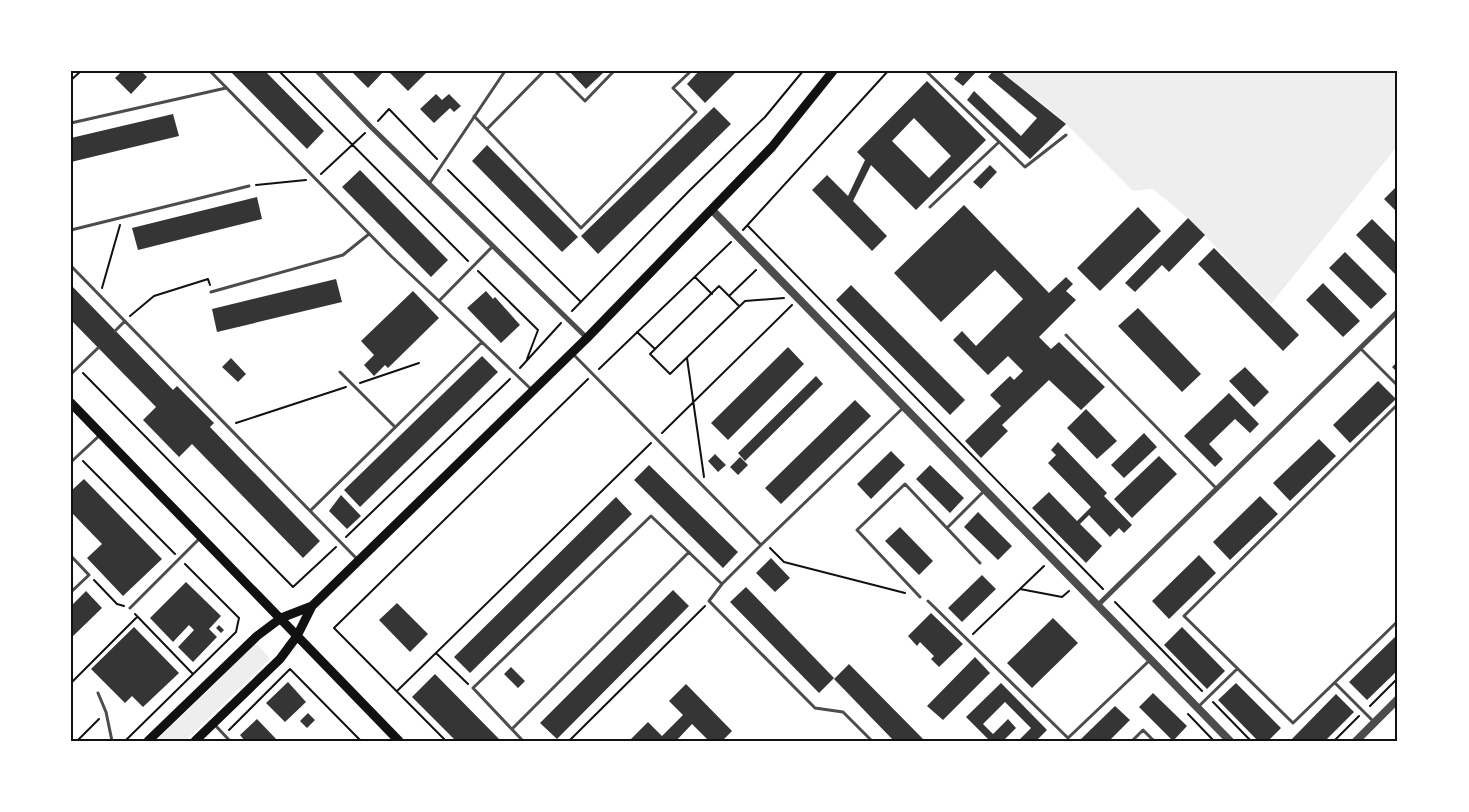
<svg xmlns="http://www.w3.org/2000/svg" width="1469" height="812" viewBox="0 0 1469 812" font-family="'IBM Plex Sans',sans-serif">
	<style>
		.green { fill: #eee }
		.building { fill: #353535; fill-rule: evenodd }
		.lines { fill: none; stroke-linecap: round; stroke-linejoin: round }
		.path { stroke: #111; stroke-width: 2 }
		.service { stroke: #4c4c4c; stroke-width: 3 }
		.minor { stroke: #4c4c4c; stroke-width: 5 }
		.tertiary { stroke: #4c4c4c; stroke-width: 8 }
		.secondary { stroke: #111; stroke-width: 9 }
		.neatline { fill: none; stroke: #111; stroke-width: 2 }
	</style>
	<rect width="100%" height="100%" fill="#fff"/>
	<path class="green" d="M1000 71H1398V145L1271 304 1188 218 1153 189 1133 191 1057 115Z
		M254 645H258L268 656 269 660 185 741H156Z"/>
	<path class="building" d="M122 71H141L147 77 131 94 115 78Z
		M230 71H265L324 131 307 149Z
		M351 71H384L368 88Z
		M392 71H428L408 91 390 73Z
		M569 71H601L603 73 586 89Z
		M699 71H737L705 103 687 84Z
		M961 71H977L963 86 954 79Z
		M993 71H1000L1066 124 1030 159 967 100 974 91 1021 136 1037 118 988 77Z
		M927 81 986 140 916 210 871 165 853 201 887 236 872 251 812 190 827 175 848 196 865 160 857 152ZM914 118 951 156 929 178 892 141Z
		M436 94 442 100 449 94 461 106 454 112 450 108 434 123 420 109Z
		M714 107 731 124 598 254 581 236Z
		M173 114 179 136 71 162V138Z
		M487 145 578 237 562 252 472 161Z
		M990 165 997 172 981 189 973 182Z
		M360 170 448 260 431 277 342 187Z
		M1398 185V213L1384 199Z
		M257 197 262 219 138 250 132 228Z
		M964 205 1049 293 1066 277 1073 284 1066 291 1076 300 1039 337 1051 349 1059 342 1105 387 1081 410 1049 380 1002 425 1008 431 981 458 965 441 1001 406 990 395 1010 376 1014 380 1023 371 1008 356 988 375 953 340 962 331 976 346 1023 299 995 270 941 322 894 273Z
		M1138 207 1161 231 1100 291 1077 268Z
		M1188 218 1205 235 1169 272 1162 265 1135 292 1125 283Z
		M1372 219 1398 245V277L1356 235Z
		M1214 248 1299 335 1283 351 1198 264Z
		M1345 252 1387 294 1371 309 1329 268Z
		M336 279 342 302 217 332 212 309Z
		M1323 283 1360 321 1343 337 1306 300Z
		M71 285 173 390 177 386 214 423 210 427 320 541 303 558 192 444 179 457 143 420 156 407 71 320Z
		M851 285 965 400 950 415 836 300Z
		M413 291 439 318 388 368 385 365 374 376 364 365 374 355 361 341Z
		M486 291 493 299 495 297 520 325 501 343 467 308Z
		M1138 308 1201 374 1182 392 1118 326Z
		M788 347 804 364 728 440 711 423Z
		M482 356 498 372 360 507 344 490Z
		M231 358 246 374 238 382 222 367Z
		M1398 361V373L1392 367Z
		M1245 367 1269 392 1254 407 1229 381Z
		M816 376 823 384 745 461 738 453Z
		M1378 381 1396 399 1350 443 1333 425Z
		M1229 393 1259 424 1250 433 1235 419 1209 444 1223 459 1215 467 1184 436Z
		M855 400 871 416 781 504 765 488Z
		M1086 409 1117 441 1097 459 1067 428Z
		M1144 433 1157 447 1124 478 1111 465Z
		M1319 439 1336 456 1290 501 1273 483Z
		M1058 442 1107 493 1104 496 1132 525 1124 533 1119 528 1110 537 1089 515 1080 524 1102 546 1086 563 1032 508 1049 492 1077 521 1091 507 1048 463 1056 455 1051 450Z
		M891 451 905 465 871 499 857 484Z
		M715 454 726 465 718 472 708 461Z
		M1159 456 1177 474 1132 518 1114 499Z
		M740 457 748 465 738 475 730 467Z
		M649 465 738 552 723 568 634 480Z
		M930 465 964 498 950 513 916 479Z
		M84 479 162 559 123 596 87 558 102 544 71 512V491Z
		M341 495 361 516 347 529 329 511Z
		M1260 496 1278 514 1230 560 1213 542Z
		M616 497 632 514 470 673 454 657Z
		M978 512 1012 546 998 560 964 527Z
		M900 527 933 561 919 575 885 541Z
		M1199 555 1216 573 1169 619 1152 601Z
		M771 558 790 578 775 592 756 573Z
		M982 575 996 589 962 622 948 608Z
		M186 582 221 616 209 629 217 637 193 662 178 647 194 630 189 625 173 642 150 618Z
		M746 587 834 678 819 693 730 602Z
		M673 590 689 606 557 739 540 723Z
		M86 591 102 608 71 638V606Z
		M397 603 428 634 410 652 379 620Z
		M931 613 963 644 939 667 931 659 934 656 920 642 917 646 908 636Z
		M1053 618 1078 643 1032 688 1007 663Z
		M219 625 224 630 221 633 216 628Z
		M134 627 179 673 143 707 132 696 125 703 91 669Z
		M1182 627 1225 671 1207 689 1164 645Z
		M1396 636 1398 638V670L1367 700 1349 682Z
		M975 657 990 673 943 720 927 706Z
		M849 664 925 741H894L834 679Z
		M511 667 525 681 518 688 504 674Z
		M435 674 501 741H456L412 697Z
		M288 682 306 702 285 722 266 703Z
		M1001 683 1047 730 1036 741H1018L1031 728 1005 702 983 724 993 734 1008 719 1016 728 1003 741H990L966 717Z
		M1236 683 1281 728 1268 741H1258L1218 700Z
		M686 684 732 731 722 741H709L692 724 676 741H632L631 739 648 722 662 736 683 715 669 701Z
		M1153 693 1187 726 1173 741 1139 707Z
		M1336 694 1354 712 1325 741H1290Z
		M1115 706 1130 720 1109 741H1083L1081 739Z
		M308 713 315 720 307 728 300 721Z
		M257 719 278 741H245L240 735Z"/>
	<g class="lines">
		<path class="path" d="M279 71 468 261
			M71 80 81 71
			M378 121 389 109 437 159
			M448 170 581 302
			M321 174 365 133
			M256 185 306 180
			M748 226 1103 589
			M743 230 888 71
			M478 271 538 330 527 359
			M695 277 712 294
			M102 288 120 225
			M729 296 756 270
			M739 306 719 286 650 354 670 374 745 301 784 298
			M572 311 689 191 765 117 803 71
			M130 316 154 296 208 279 210 285
			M637 332 655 349
			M687 358 704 477
			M520 368 561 323
			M599 369 731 242
			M83 373 293 587 336 547
			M360 383 419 363
			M236 423 346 387
			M662 433 792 305
			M83 461 175 554
			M346 537 510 379
			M770 548 784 562 905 593
			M94 580 117 604 124 606
			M1020 589 1044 566
			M1115 602 1202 691
			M135 614 192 673
			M973 634 1020 589 1062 597 1069 591
			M437 654 468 684
			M71 683 137 617
			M397 691 651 443
			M1213 702 1251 741
			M1370 706 1398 678
			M1188 714 1214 741
			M229 730 290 669 361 741
			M77 741 99 719
			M125 741 236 632 239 618 185 564
			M446 741 334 628 588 379
			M569 741 705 606
			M1334 741 1359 716"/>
		<path class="service" d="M210 71 391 256 439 301 493 246
			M555 71 585 101 614 71
			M926 71 1025 167 1066 135
			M474 116 581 228 696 112 673 88 691 71
			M71 123 226 88
			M487 129 544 71
			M429 184 505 71
			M930 207 999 142
			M71 230 249 186
			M71 266 358 560
			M211 292 343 255 369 234
			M439 301 532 390
			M115 331 125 321
			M1066 335 1216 488
			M1360 348 1398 386
			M572 353 761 545 904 407
			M340 372 395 427
			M71 374 98 348
			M1398 404 1184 616 1293 723 1398 621
			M71 462 100 435
			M310 511 482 342
			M947 528 985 490
			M71 556 89 575 71 592
			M722 584 709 601 815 708 843 712 872 741
			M920 597 857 530 905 484 980 563
			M928 601 1068 738 1150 660
			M130 608 201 537
			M1335 683 1373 721
			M98 693 106 712 112 741
			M1198 707 1237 669
			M215 725 230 741
			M512 729 689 552
			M523 741 473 688 651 516 722 584 761 545
			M1132 741 1143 730 1154 741"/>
		<path class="minor" d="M317 71 371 127 587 338
			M1098 605 1398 311"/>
		<path class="tertiary" d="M712 210 1230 741
			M1356 741 1398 699"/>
		<path class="secondary" d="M71 403 399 741
			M148 741 257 636 281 618 312 606
			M195 741 280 659 297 636 312 606 587 338 772 147 833 71"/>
	</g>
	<rect width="1469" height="812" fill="none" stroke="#ffffff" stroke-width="145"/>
	<rect x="72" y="72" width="1324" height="668" class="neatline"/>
</svg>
